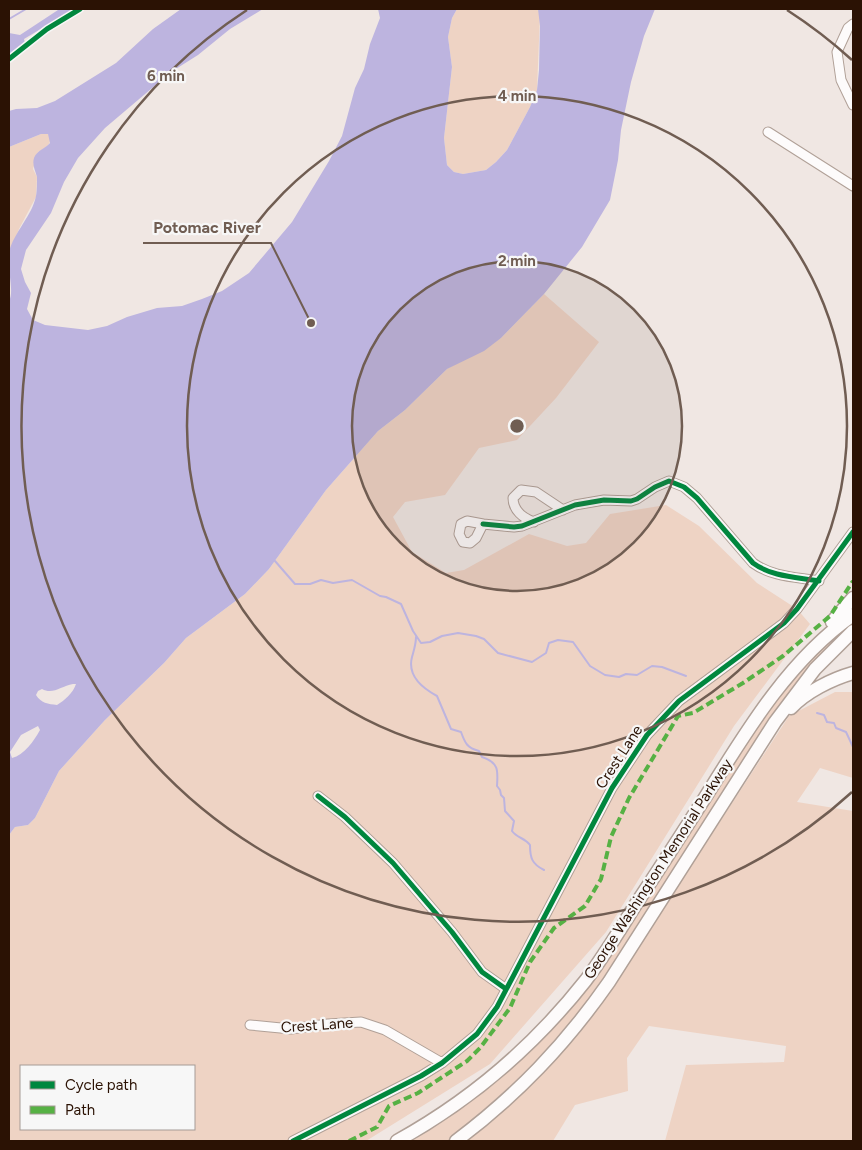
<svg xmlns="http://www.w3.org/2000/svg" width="862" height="1150" viewBox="0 0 862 1150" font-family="Figtree,sans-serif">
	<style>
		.green { fill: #eed3c4; fill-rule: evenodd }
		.water { fill: #bdb4df; fill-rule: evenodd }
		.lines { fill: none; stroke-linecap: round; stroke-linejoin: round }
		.stream { stroke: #bdb4df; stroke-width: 2 }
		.minor-casing { stroke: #b0a097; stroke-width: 11 }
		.highway-casing { stroke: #b0a097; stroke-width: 15 }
		.minor { stroke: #fdfbfb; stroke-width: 9 }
		.highway { stroke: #fdfbfb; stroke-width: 12 }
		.quiet { stroke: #56b144; stroke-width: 4; stroke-dasharray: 8 4; stroke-linecap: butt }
		.cycleway-casing { stroke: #f7f7f7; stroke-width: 8 }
		.cycleway { stroke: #00873e; stroke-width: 5 }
		.ring { fill: none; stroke: #705d52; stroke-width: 2.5 }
		.labels { text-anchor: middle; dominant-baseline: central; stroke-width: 4.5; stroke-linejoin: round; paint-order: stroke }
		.street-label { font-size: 15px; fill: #2b1204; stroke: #f7f7f7 }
		.centre { fill: #705d52; stroke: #f7f7f7; stroke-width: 2.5 }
		.ring-label { font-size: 15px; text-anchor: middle; font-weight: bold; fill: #705d52; stroke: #f7f7f7; stroke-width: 4.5; stroke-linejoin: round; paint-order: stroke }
		.leader { fill: none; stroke: #705d52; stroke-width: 2 }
		.callout-dot { fill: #705d52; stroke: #f7f7f7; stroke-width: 2 }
		.callout-label { font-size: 16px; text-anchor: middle; font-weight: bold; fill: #705d52; stroke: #f7f7f7; stroke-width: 4.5; stroke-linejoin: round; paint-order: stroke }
	</style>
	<rect width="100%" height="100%" fill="#f0e7e3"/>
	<path class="green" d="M457 9H538L540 14 537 90 530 107 507 150 496 162 486 170 463 174 454 172 447 165 444 138 452 67 448 37 452 18Z
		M41 134H48C54 143 46 148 38 152L33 169 37 177 36 197 19 229 9 254V147Z
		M544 294 599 342 556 398 517 440 479 448 445 495 405 502 393 517 412 552 446 573 464 570 529 534 567 546 586 543 610 514 666 505 699 526 757 583 797 609 810 624 734 726 606 932 490 1064 366 1141H9V835L15 827 28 825 35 818 59 771 105 720 164 663 186 638 245 594 269 569 326 490 378 431 405 410 447 369 501 338ZM21 1066H194V1129H21Z
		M853 619V627L834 644 588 1008 546 1058 475 1122 448 1141H406L554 1024 763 716 803 666Z
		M835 692H853V778L820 768 797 802 853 811V1141H665L686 1065 784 1062 786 1046 649 1026 627 1058 628 1091 575 1105 553 1141H463L578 1033 683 878 789 716Z"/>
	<path class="water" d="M58 9H74L24 39 25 43 9 55V33L20 35 58 10Z
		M181 9H263L230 29 198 55 171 72 105 128 78 158 64 182 51 213 26 250 21 269 25 282 31 293 27 309 33 320 45 325 88 330 107 326 127 317 157 308 182 306 202 299 222 291 249 273 292 222 329 161 342 136 355 88 364 69 370 44 380 18 378 9H457L452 18 448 37 452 67 444 138 447 165 454 172 463 174 486 170 496 162 507 150 530 107 537 90 539 70 540 26 538 9H655L644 36 631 82 621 130 618 160 610 200 582 247 544 294 501 338 484 351 447 369 405 410 378 431 326 490 269 569 245 594 186 638 164 663 105 720 59 771 35 818 28 825 15 827 9 835V301C15 291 6 266 9 252 14 232 32 216 36 196 37 191 37 182 37 177 35 170 32 165 34 158 37 150 45 149 50 143L48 134H41L9 147V111L16 109 37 108 55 101 116 63 153 29ZM73 684H76C73 693 65 700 57 705 48 704 41 703 36 695L38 691 42 689C53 695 61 686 73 684ZM38 726 40 730C34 741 24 755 12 758L10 752 21 735Z"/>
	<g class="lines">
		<path class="stream" d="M9 19 26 9
			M275 561 295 584H310L321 580 333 583 352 580 380 596 386 597 401 604 413 631 421 643 430 642 442 636 458 633 476 636 484 639 498 653 532 662 546 653 549 643 558 640 573 642 590 666 605 675 619 677 626 674 637 675 652 666 662 667 686 676
			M416 637C416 644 414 650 412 657 407 676 422 688 437 696L451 729 461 732C465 743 467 748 479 751L482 757C499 763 498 770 497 786L500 790 501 795 504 798 505 811 514 821 512 831C517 838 525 838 530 845 530 858 532 864 544 870
			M817 713 824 715 827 722 834 723 836 728 846 732 853 747"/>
		<defs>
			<path id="minor" d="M853 105 841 80 837 52 848 28 853 24
				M768 132 853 186
				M467 521 483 524 476 538 470 543 463 542 459 534 461 524Z
				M534 522C523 518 513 510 513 498L521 490 536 492 563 510
				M483 524 514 527 522 526 575 505 604 500 631 501 637 499 655 487 669 481 684 487 697 498 753 563C772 577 797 577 819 581
				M318 796 345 817 393 863 452 932 482 972 506 989
				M250 1025 291 1029 328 1024 361 1022 385 1030 442 1063
				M293 1141 421 1076 442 1063 477 1034 497 1007 612 788 647 735 679 701 784 623 797 609 853 532"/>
			<path id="highway" d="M832 622 853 598
				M791 708C806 692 832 679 853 673
				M397 1141C471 1100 534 1046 586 980 604 956 620 930 636 904 660 868 683 832 706 796 747 730 789 660 853 615
				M456 1141C517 1095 565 1045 609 982L775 722 815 669 853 631"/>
		</defs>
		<use href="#minor" class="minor-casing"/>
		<use href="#highway" class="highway-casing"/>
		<use href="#minor" class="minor"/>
		<use href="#highway" class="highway"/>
		<path class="quiet" d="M349 1141 377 1127 389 1106 418 1093 467 1061 480 1048 510 1008 530 962 554 928 585 906 601 879 611 837 629 798 678 716 693 713 743 683 783 656 830 616 853 581"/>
		<defs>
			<path id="cycleway" d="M9 59 47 29 80 9
				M483 524 514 527 522 526 575 505 604 500 631 501 637 499 655 487 669 481 684 487 697 498 753 563C772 577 797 577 819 581
				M318 796 345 817 393 863 452 932 482 972 506 989
				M293 1141 421 1076 442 1063 477 1034 497 1007 612 788 647 735 679 701 784 623 797 609 853 532"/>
		</defs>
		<use href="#cycleway" class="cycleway-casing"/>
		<use href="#cycleway" class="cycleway"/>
	</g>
	<circle cx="517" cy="426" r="165" fill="#705d52" fill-opacity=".12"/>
	<g class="ring">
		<circle cx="517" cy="426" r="165"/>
		<circle cx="517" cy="426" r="330"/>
		<path d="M852 792A496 496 0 1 1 247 10M787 10A496 496 0 0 1 852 60"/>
	</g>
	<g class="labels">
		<g class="street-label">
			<text transform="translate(619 757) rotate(-57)">Crest Lane</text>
			<text transform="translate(658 869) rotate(-57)">George Washington Memorial Parkway</text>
			<text transform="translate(317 1025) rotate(-4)">Crest Lane</text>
		</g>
	</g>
	<circle cx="517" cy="426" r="8" class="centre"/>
	<g class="ring-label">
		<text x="166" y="81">6 min</text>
		<text x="517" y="101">4 min</text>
		<text x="517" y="266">2 min</text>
	</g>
	<path class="leader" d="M311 323L271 243H143"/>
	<circle class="callout-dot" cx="311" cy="323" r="5"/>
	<g class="callout-label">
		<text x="207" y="233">Potomac River</text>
	</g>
	<rect width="862" height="1150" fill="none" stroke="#2b1204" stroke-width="20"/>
	<rect x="20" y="1065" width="175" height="65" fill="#f7f7f7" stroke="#a59b96"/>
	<rect x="30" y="1081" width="25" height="8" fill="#00873e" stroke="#a59b96"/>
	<text x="65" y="1090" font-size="15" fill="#2b1204">Cycle path</text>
	<rect x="30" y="1106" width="25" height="8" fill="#56b144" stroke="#a59b96"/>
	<text x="65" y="1115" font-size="15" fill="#2b1204">Path</text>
</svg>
